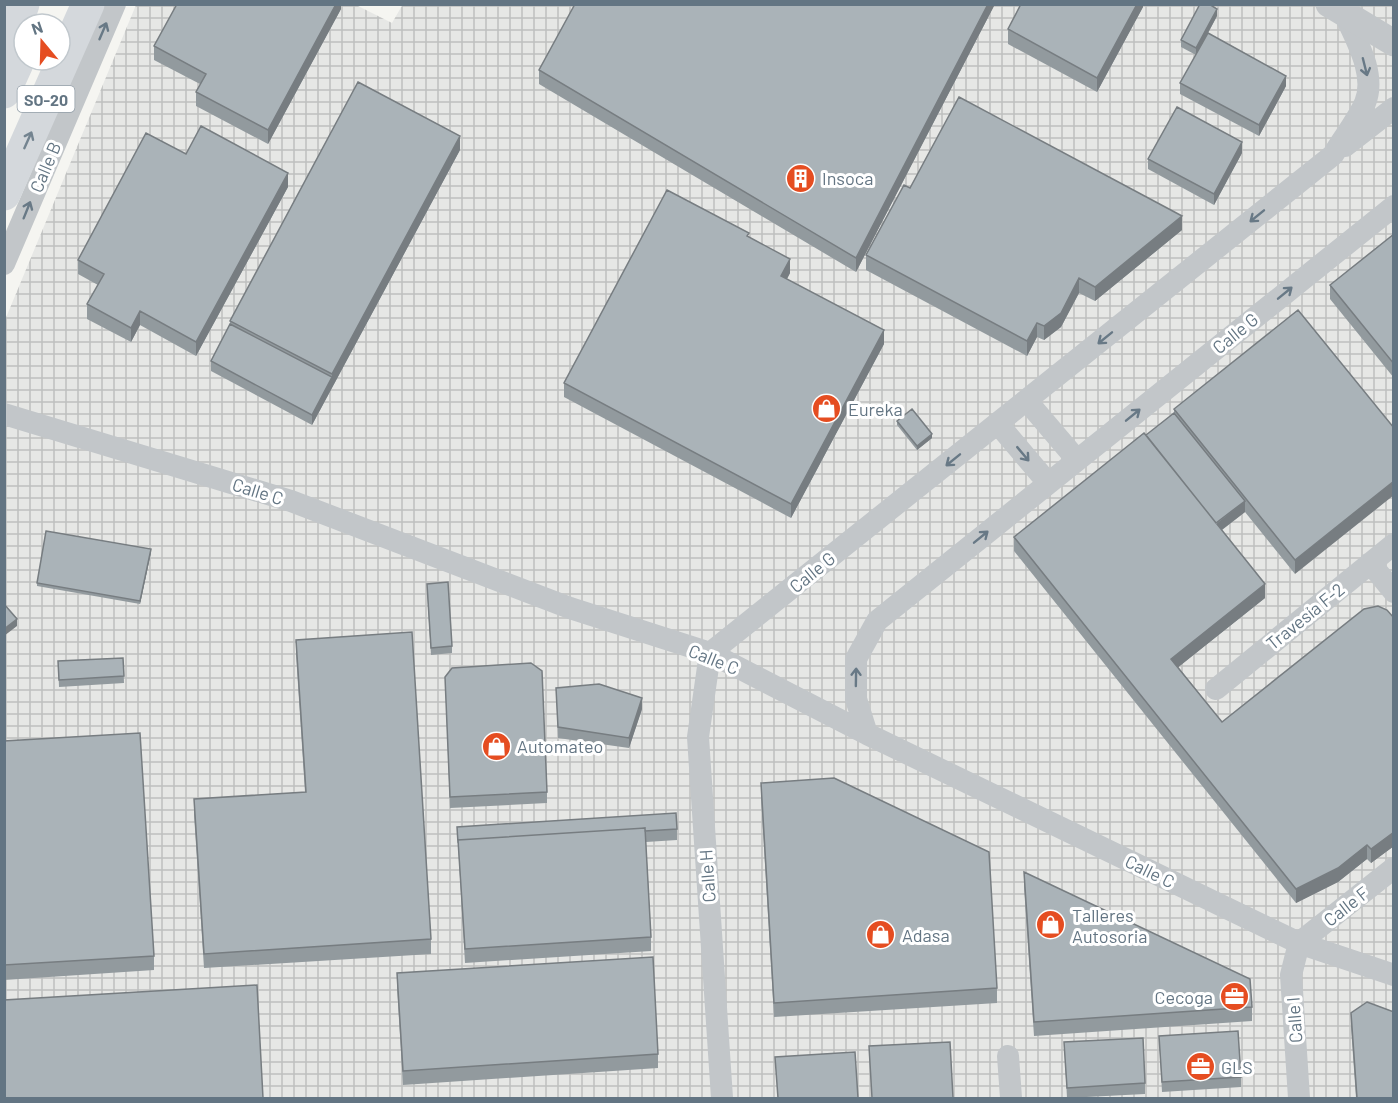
<svg xmlns="http://www.w3.org/2000/svg" width="1398" height="1103" viewBox="0 0 1398 1103" font-family="Barlow,sans-serif">
	<style>
		.industrial { fill: url(#industrial-grid) }
		.lines { fill: none; stroke-linecap: round; stroke-linejoin: round }
		.minor { stroke: #c2c6c9; stroke-width: 22 }
		.tertiary { stroke: #c2c6c9; stroke-width: 27 }
		.trunk { stroke: #d4d8dc; stroke-width: 33 }
		.wall { fill: #929a9e }
		.shaded-wall { fill: #777d81 }
		.building { fill: #aab3b8; stroke: #777d81; stroke-width: 1.5 }
		.oneway { stroke: #687986 }
		.oneway2 { stroke: #748490 }
		.labels { text-anchor: middle; dominant-baseline: central; stroke-width: 6; stroke-linejoin: round; paint-order: stroke }
		.shield { fill: #fff; stroke: #929ea8; stroke-width: 1.5 }
		.shield-label { font-size: 16px; font-weight: bold; fill: #637583 }
		.street-label { font-size: 18px; fill: #637583; stroke: #fff }
		.poi-label { font-size: 18px; fill: #637583; stroke: #fff; text-anchor: start }
	</style>
	<defs>
		<pattern id="industrial-grid" width="8" height="8" patternUnits="userSpaceOnUse" patternTransform="scale(1.5)"><rect width="8" height="8" fill="#e6e7e5"/><path d="M0 4h8M4 0v8" fill="none" stroke="#bec0bf"/></pattern>
	</defs>
	<rect width="100%" height="100%" fill="#f5f5f1"/>
	<path class="industrial" d="M403 4 1393 5V1098H5V320L136 5H356L392 23Z"/>
	<g class="lines">
		<path class="minor" d="M1345 146 1394 108
			M4 264 115 4
			M1027 401 1077 460
			M4 414 291 501 570 608 710 653 867 734 1299 943 1394 975
			M998 424 1048 483
			M1370 563 1394 592
			M710 653 1333 155C1343 138 1357 121 1365 103 1377 74 1355 38 1344 13
			M710 653 698 737 722 1098
			M1216 689 1394 544
			M867 734 856 699V659L877 621 1394 206
			M1299 943 1291 975 1299 1098
			M1299 943 1394 868
			M1008 1056 1011 1098"/>
		<path class="tertiary" d="M1329 4 1394 43"/>
		<path class="trunk" d="M4 59 23 4
			M4 92 24 48
			M4 194 88 4"/>
	</g>
	<path class="wall" d="M341 4V9L268 144 196 106V92L200 84 154 60V46Z
		M995 4 856 272 539 84V70Z
		M1143 4V7L1097 92 1008 44V29Z
		M1217 16 1206 37 1286 86 1259 136 1180 94V83L1196 55 1181 47V40Z
		M460 150 312 425 211 371V361L230 324V321Z
		M1242 153 1214 205 1148 169V159Z
		M186 154 288 187 196 356 140 325 131 342 87 319V304L98 285 78 274V260Z
		M910 188 1182 230 1095 301 1079 293 1061 327 1044 340 1037 337 1027 356 866 270V255Z
		M1394 234V378L1330 299V285Z
		M749 237 790 273 787 279 884 344 791 518 564 397V383Z
		M1298 310 1295 574 1245 512 1222 530 1265 598 1178 667 1222 722 1394 618V846L1371 863 1367 859 1338 882 1296 903 1014 551V537L1146 435 1174 413V409Z
		M897 421 932 438 917 450 897 425Z
		M151 552 140 604 37 586V583Z
		M427 591 452 646V653L431 655Z
		M296 640 431 939V954L204 968 194 814V799L305 792 296 654Z
		M123 658 124 683 59 687 58 661Z
		M445 677 547 792V803L450 808Z
		M556 688 642 709 629 748 558 738Z
		M4 741 154 956V970L4 980Z
		M761 783 997 988V1003L774 1017 761 797Z
		M457 827 677 829V840L646 842 651 937V951L465 963Z
		M1024 872 1252 1007V1021L1034 1036 1024 887Z
		M397 973 658 1054V1068L403 1085 397 987Z
		M1351 1013 1394 1098H1356L1351 1027Z
		M1159 1036 1241 1077V1087L1162 1092Z
		M1064 1042 1145 1083V1094L1067 1098Z"/>
	<path class="shaded-wall" d="M336 4H341V9L268 144V130Z
		M988 4H995L856 272V258Z
		M1137 4H1143V7L1097 92V78Z
		M1217 9V16L1196 55V48Z
		M1286 76V86L1259 136V125Z
		M460 136V150L312 425V415L332 377V374Z
		M1242 142V153L1214 205V194Z
		M288 173V187L196 356V342Z
		M1182 216V230L1095 301V287Z
		M790 259V273L781 290V276Z
		M1079 278V293L1061 327 1044 340V326Z
		M140 311V325L131 342V328Z
		M1037 323V337L1027 356V341Z
		M884 330V344L791 518V504Z
		M932 434V438L917 450V446Z
		M1394 481V495L1295 574V560Z
		M1245 501V512L1215 535V525Z
		M151 549V552L140 604V601Z
		M1265 584V598L1171 673V659Z
		M17 619V626L4 636V629Z
		M642 698V709L629 748V738Z
		M1394 832V846L1371 863V849Z
		M1367 845V859L1338 882 1296 903V889Z"/>
	<path class="building" d="M177 4H336L268 130 196 92 206 74 154 46Z
		M575 4H988L856 258 539 70Z
		M1021 4H1137L1097 78 1008 29Z
		M1200 4H1209L1217 9 1196 48 1181 40Z
		M1208 33 1286 76 1259 125 1180 83Z
		M358 82 460 136 332 374 230 321Z
		M959 97 1182 216 1095 287 1079 278 1061 313 1044 326 1037 323 1027 341 866 255 904 185 910 188Z
		M1177 107 1242 142 1214 194 1148 159Z
		M201 126 288 173 196 342 140 311 131 328 87 304 104 274 78 260 146 133 186 154Z
		M667 190 749 233 747 236 790 259 781 276 884 330 791 504 564 383Z
		M1394 234V364L1330 285Z
		M1298 310 1394 428V481L1295 560 1174 409Z
		M230 324 332 377 312 415 211 361Z
		M912 409 932 434 917 446 897 421Z
		M1174 413 1245 501 1216 523 1146 435Z
		M1144 433 1265 584 1171 659 1222 722 1364 609 1378 606 1387 610 1394 618V832L1371 849 1367 845 1338 868 1296 889 1014 537Z
		M46 531 151 549 140 601 37 583Z
		M448 582 452 646 431 648 427 584Z
		M4 604 17 619 4 629Z
		M412 632 431 939 204 954 194 799 306 792 296 640Z
		M123 658 124 676 59 680 58 661Z
		M531 663 542 671 547 792 450 797 445 677 452 668Z
		M599 684 642 698 629 738 558 727 556 688Z
		M140 733 154 956 4 965V741Z
		M834 778 989 852 997 988 774 1003 761 783Z
		M676 813 677 829 645 831V828L458 840V843L457 827Z
		M645 828 651 937 465 949 458 840Z
		M1024 872 1250 979 1252 1007 1034 1022Z
		M653 957 658 1054 403 1071 397 973Z
		M257 985 263 1098H4V1000Z
		M1367 1002 1394 1012V1098H1357L1351 1013Z
		M1238 1031 1241 1077 1162 1082 1159 1036Z
		M1143 1038 1145 1083 1067 1088 1064 1042Z
		M950 1042 953 1098H872L869 1046Z
		M855 1052 858 1098H778L775 1057Z"/>
	<defs><path id="oneway-shaft" d="M-6 0H5M1.5-3L5.5 0L1.5 3" fill="none" stroke-width="1.6" stroke-linecap="round" stroke-linejoin="round" transform="scale(1.5)"/></defs>
	<g class="oneway">
		<use href="#oneway-shaft" transform="translate(103 31) rotate(-67)"/>
		<use href="#oneway-shaft" transform="translate(1365 67) rotate(76)"/>
		<use href="#oneway-shaft" transform="translate(27 210) rotate(-68)"/>
		<use href="#oneway-shaft" transform="translate(1257 216) rotate(141)"/>
		<use href="#oneway-shaft" transform="translate(1285 293) rotate(-39)"/>
		<use href="#oneway-shaft" transform="translate(1105 338) rotate(141)"/>
		<use href="#oneway-shaft" transform="translate(1133 415) rotate(-39)"/>
		<use href="#oneway-shaft" transform="translate(1023 454) rotate(50)"/>
		<use href="#oneway-shaft" transform="translate(953 460) rotate(141)"/>
		<use href="#oneway-shaft" transform="translate(981 537) rotate(-39)"/>
		<use href="#oneway-shaft" transform="translate(856 677) rotate(-89)"/>
	</g>
	<use class="oneway2" href="#oneway-shaft" transform="translate(28 140) rotate(-66)"/>
	<defs>
		<symbol id="building-disc" viewBox="-11 -11 22 22"><circle r="9.5" fill="#e54d21" stroke="#fff"/><path d="M-4-6H4V6H1V3H-1V6H-4ZM-2.5-4.3h1.7v1.8h-1.7ZM.8-4.3h1.7v1.8H.8ZM-2.5-1h1.7V.8h-1.7ZM.8-1h1.7V.8H.8Z" fill="#fff"/></symbol>
		<symbol id="shop-disc" viewBox="-11 -11 22 22"><circle r="9.5" fill="#e54d21" stroke="#fff"/><path d="M-5-2.5h2.3a2.7 3.5 0 0 1 5.4 0H5L5.5 6h-11ZM-1.5-2.5h3a1.5 2.3 0 0 0-3 0Z" fill="#fff"/></symbol>
		<symbol id="office-disc" viewBox="-11 -11 22 22"><circle r="9.5" fill="#e54d21" stroke="#fff"/><path d="M-6-3h4V-5.5h4V-3h4V5H-6ZM-1-4.5V-3h2v-1.5ZM-6 0V1H6V0Z" fill="#fff"/></symbol>
	</defs>
	<g fill-rule="evenodd">
		<use href="#building-disc" x="784" y="162" width="33" height="33"/>
		<use href="#shop-disc" x="810" y="392" width="33" height="33"/>
		<use href="#shop-disc" x="480" y="730" width="33" height="33"/>
		<use href="#shop-disc" x="1034" y="908" width="33" height="33"/>
		<use href="#shop-disc" x="864" y="918" width="33" height="33"/>
		<use href="#office-disc" x="1218" y="980" width="33" height="33"/>
		<use href="#office-disc" x="1184" y="1050" width="33" height="33"/>
	</g>
	<g class="labels">
		<rect class="shield" x="17.5" y="86" width="57" height="26" rx="4.5"/>
		<g class="shield-label">
			<text x="46" y="99">SO-20</text>
		</g>
		<g class="street-label">
			<text transform="translate(45 167) rotate(-67)">Calle B</text>
			<text transform="translate(1235 333) rotate(-39)">Calle G</text>
			<text transform="translate(258 491) rotate(17)">Calle C</text>
			<text transform="translate(812 572) rotate(-39)">Calle G</text>
			<text transform="translate(1305 616) rotate(-39)">Travesía F-2</text>
			<text transform="translate(714 659) rotate(22)">Calle C</text>
			<text transform="translate(1150 871) rotate(26)">Calle C</text>
			<text transform="translate(707 876) rotate(-94)">Calle H</text>
			<text transform="translate(1346 906) rotate(-38)">Calle F</text>
			<text transform="translate(1294 1020) rotate(-94)">Calle I</text>
		</g>
		<g class="poi-label">
			<text x="822" y="178">Insoca</text>
			<text x="848" y="409">Eureka</text>
			<text x="517" y="746">Automateo</text>
			<text x="1072" y="915">Talleres<tspan x="1072" dy="21">Autosoria</tspan></text>
			<text x="902" y="935">Adasa</text>
			<text x="1213" y="997" text-anchor="end">Cecoga</text>
			<text x="1221" y="1067">GLS</text>
		</g>
	</g>
	<rect width="1398" height="1103" fill="none" stroke="#637583" stroke-width="12"/>
	<g transform="translate(42 42) rotate(341)"><circle r="28" fill="#ffffff" stroke="#c1c8cd" stroke-width="1.5"/>
	<path d="M0-4.5L10 22L0 15L-10 22Z" fill="#e54d21"/>
	<text y="-9" font-size="16" font-weight="bold" text-anchor="middle" fill="#637583">N</text>
	</g>
</svg>
